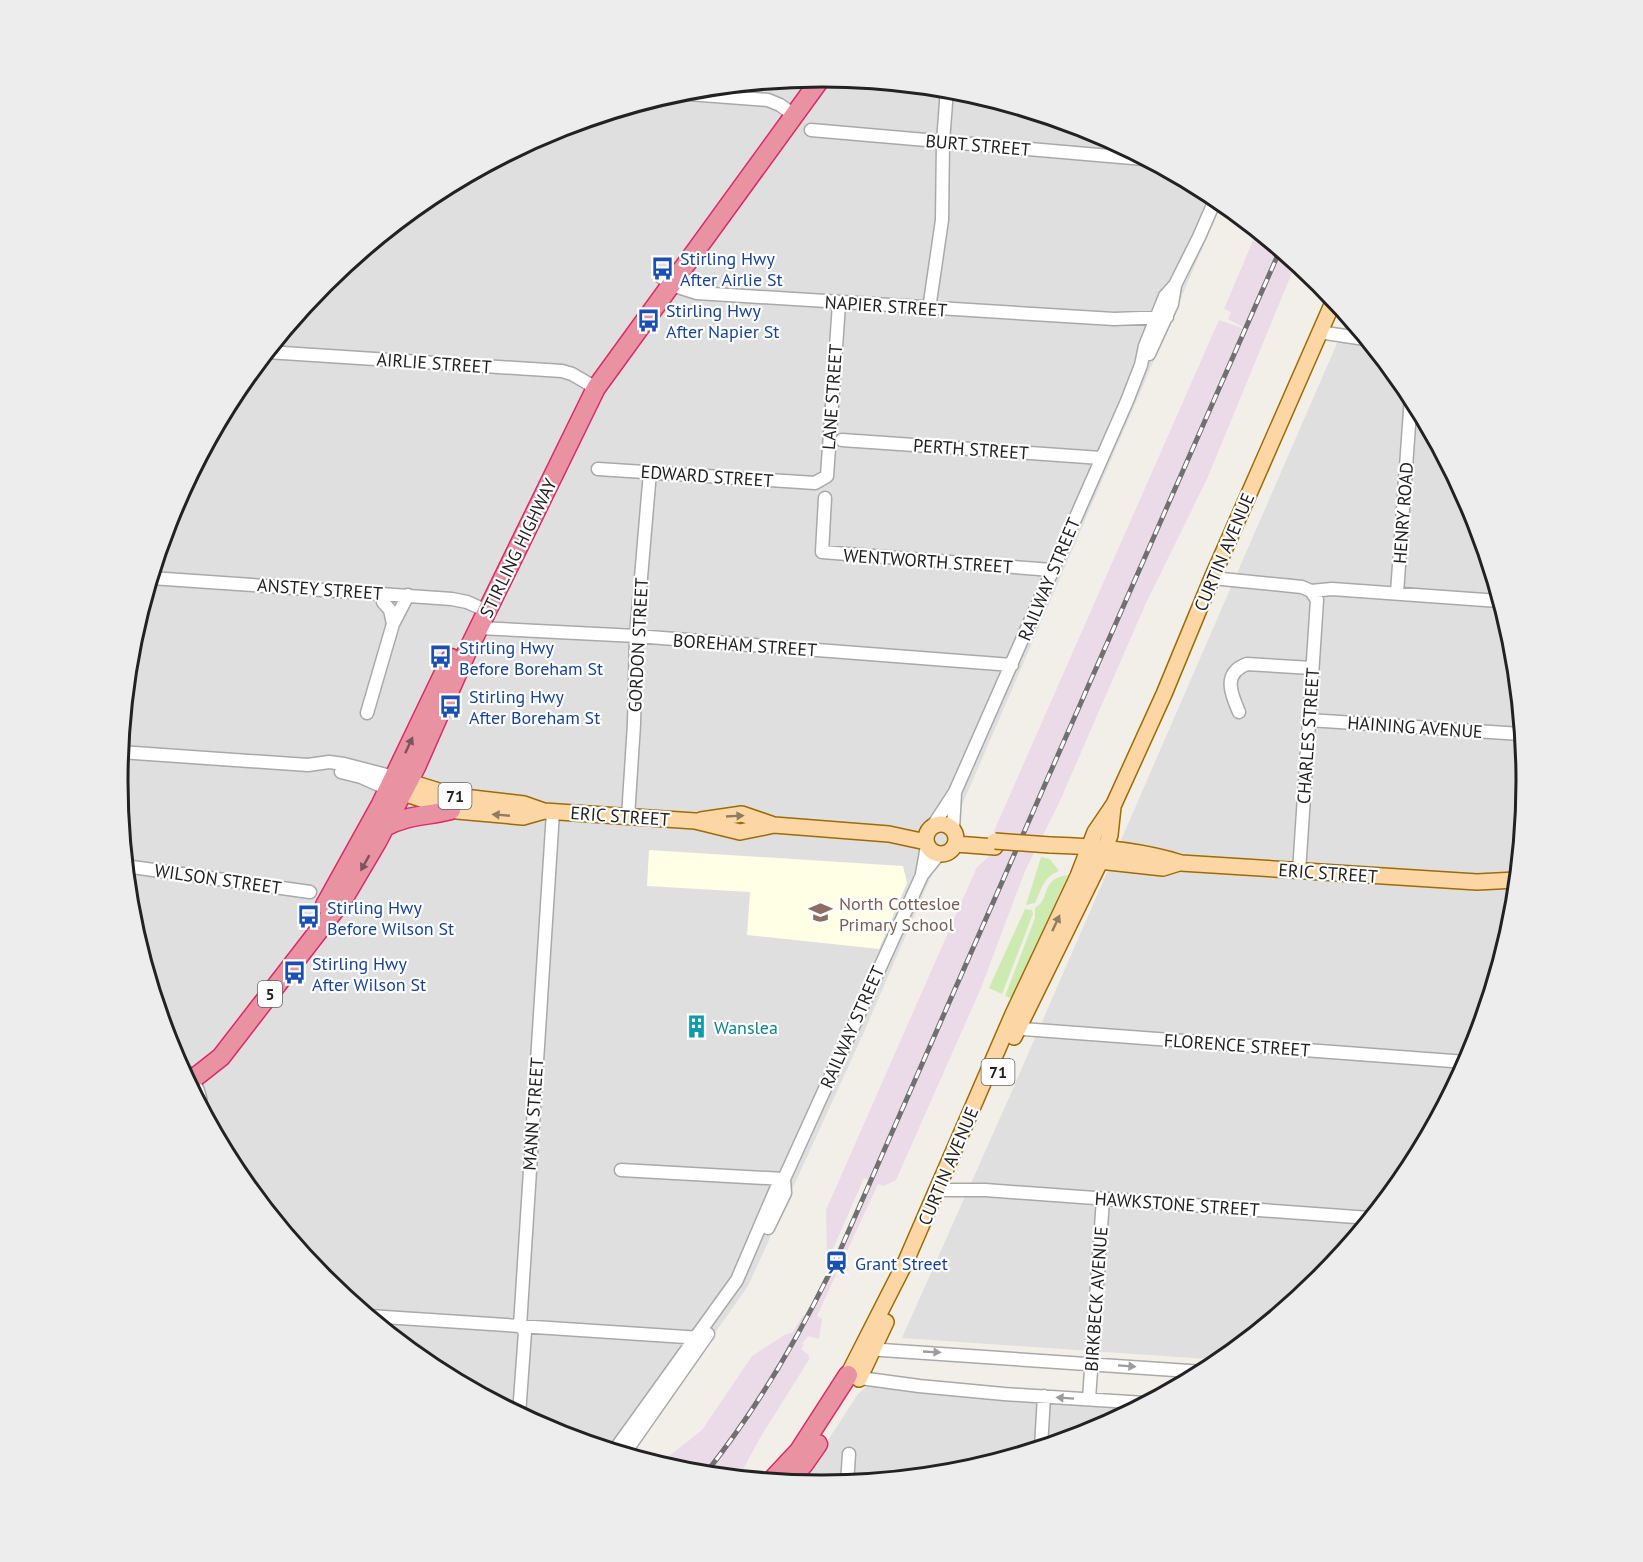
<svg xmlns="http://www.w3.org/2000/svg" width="1643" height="1562" viewBox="0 0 1643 1562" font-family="'PT Sans',sans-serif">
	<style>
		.residential { fill: #e0dfdf }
		.industrial { fill: #ebdbe8 }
		.education { fill: #ffffe5 }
		.grass { fill: #cdebb0 }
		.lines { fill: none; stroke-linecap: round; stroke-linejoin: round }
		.minor-casing { stroke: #a9a9a9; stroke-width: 15 }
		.major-casing { stroke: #a06b00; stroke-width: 18 }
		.highway-casing { stroke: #dc2a67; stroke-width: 21 }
		.minor { stroke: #fff; stroke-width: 12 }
		.major { stroke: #fcd6a4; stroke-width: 15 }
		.highway { stroke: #e892a2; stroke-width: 18 }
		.rail-casing { stroke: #707070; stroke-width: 5 }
		.rail { stroke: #fff; stroke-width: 3; stroke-dasharray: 9; stroke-linecap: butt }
		.major-bridge-casing { stroke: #a06b00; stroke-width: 18; stroke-linecap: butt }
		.major-bridge { stroke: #fcd6a4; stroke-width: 15 }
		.oneway { fill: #7b545c }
		.oneway2 { fill: #8f7c63 }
		.oneway3 { fill: #9c9c9c }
		.labels { text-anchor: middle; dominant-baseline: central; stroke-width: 4.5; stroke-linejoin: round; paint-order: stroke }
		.shield { fill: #fff; stroke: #646464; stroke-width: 1.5 }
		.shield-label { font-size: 16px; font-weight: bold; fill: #222 }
		.street-label { font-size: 18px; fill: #222; stroke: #fff }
		.transit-label { font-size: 18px; fill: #164399; stroke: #fff; text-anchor: start }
		.education-label { font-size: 18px; fill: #785e54; stroke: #fff; text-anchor: start }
		.culture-label { font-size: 18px; fill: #0d838f; stroke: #fff; text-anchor: start }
		.rim { fill: none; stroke: #222; stroke-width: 3 }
	</style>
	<rect width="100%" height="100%" fill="#f2efe9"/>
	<path class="residential" d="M822 77 959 90 1091 130 1213 195 1222 203 864 1032 748 1286 629 1455 552 1432 430 1367 323 1279 236 1172 171 1050 130 918 117 781 131 643 171 511 236 389 324 283 430 195 552 130 684 90Z
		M1348 318 1407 390 1472 512 1513 644 1526 781 1512 919 1472 1051 1407 1173 1319 1279 1221 1360 902 1338 1008 1100Z
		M876 1378 1146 1403 1091 1432 959 1472 821 1485 800 1483 858 1394Z"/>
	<path class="industrial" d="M1257 231 1296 263 1207 479 1146 603 1059 803 1025 871 981 988 896 1180 884 1186 878 1184 817 1316 822 1319 819 1339 808 1336 802 1344 804 1345 801 1349 809 1355 808 1357 810 1358 760 1438 739 1477 684 1472 659 1464 702 1430 752 1356 786 1334 792 1333 803 1315H806L830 1267 870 1180 864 1178 830 1256H827L826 1210 977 867 993 853 996 838 994 831 1219 320 1242 328 1243 327 1228 319 1231 312 1224 309Z"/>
	<path class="education" d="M649 850 903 866 907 883 879 949 747 935 750 892 647 886Z"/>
	<path class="grass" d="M1041 857 1050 859 1059 871C1043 877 1042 889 1035 903L1026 905Z
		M1068 875 1011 998 1005 996 1035 918V908C1052 898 1039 879 1068 875Z
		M1025 909 1032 910 1033 914 1002 994 989 988Z"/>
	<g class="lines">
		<defs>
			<path id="minor" d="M675 93 768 100 780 105 794 115
				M811 130 1144 159
				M661 277 678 287 697 293 1114 319 1167 317
				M929 309 942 220 943 142 947 89
				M1319 332 1365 339
				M267 352 562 371 572 374 596 388
				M1149 354 1172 304 1175 286
				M842 440 1101 458
				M598 469 815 483 827 476 839 304
				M825 498 822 552 1052 570
				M151 578 452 599 467 602 487 611
				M1212 578 1302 587 1311 591 1317 600 1299 872
				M1311 591 1332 589 1499 601
				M382 593 383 602 390 610 393 624
				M1397 593 1411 397
				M479 628 636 636 1012 665
				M1239 712C1231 694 1222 673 1247 664L1312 668
				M367 713 393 624 408 595
				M1309 720 1521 734
				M120 752 308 765 329 762 344 764 394 777
				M341 772 361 777 388 789
				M628 817 634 724 636 636 650 472
				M934 824 955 792 1127 401 1141 365 1145 346 1165 296 1175 285 1199 237 1216 198
				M953 829 955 793
				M125 866 310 892
				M922 874 927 846
				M1010 1028 1466 1062
				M186 1071C195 1082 201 1093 201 1107
				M621 1170 784 1179
				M937 1190H985L1370 1218
				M768 1228 785 1193 784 1179
				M369 1316 701 1338
				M867 1349 1204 1372
				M853 1377 919 1386 1004 1394 1145 1403
				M1089 1399 1103 1199
				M519 1414 525 1332 520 1326 553 812
				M1041 1447 1044 1396
				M614 1451 737 1280 776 1189 784 1179 922 875 939 854
				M624 1454 708 1334
				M847 1483 849 1454"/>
			<path id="major" d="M400 779 455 796 524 804 544 811 695 821 740 832 774 825 889 834 926 842
				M394 790 457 811 523 817 544 811
				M701 820 742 814 774 825
				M926 839a15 15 0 1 1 30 0a15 15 0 1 1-30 0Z
				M956 844 995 847
				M1050 845C1091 846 1141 850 1181 863L1477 882 1516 880
				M1090 860 1163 868 1179 863
				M1014 1037 1100 862 1110 835 1113 807
				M848 1375 906 1261 1013 1014 1078 876 1095 832 1114 804 1164 694 1212 578 1334 300
				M859 1379 886 1322"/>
			<path id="highway" d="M385 827C406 815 428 816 451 810
				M325 905 381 804 451 658
				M188 1083 221 1057 344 898 377 842 416 767 465 656 596 388 822 77
				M771 1481 799 1451 848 1375
				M788 1482 804 1464 818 1444"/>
		</defs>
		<use href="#minor" class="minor-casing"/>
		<use href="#major" class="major-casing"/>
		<use href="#highway" class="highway-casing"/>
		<use href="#minor" class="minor"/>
		<use href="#major" class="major"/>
		<use href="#highway" class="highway"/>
		<defs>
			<path id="rail" d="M705 1474C757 1409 799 1337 835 1262L1280 250"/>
		</defs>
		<use href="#rail" class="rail-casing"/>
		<use href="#rail" class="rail"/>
		<defs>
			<path id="major-bridge" d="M995 841 1050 845"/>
		</defs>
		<use href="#major-bridge" class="major-bridge-casing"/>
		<use href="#major-bridge" class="major-bridge"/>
	</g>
	<defs><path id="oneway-solid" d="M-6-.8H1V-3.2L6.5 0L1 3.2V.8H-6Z" transform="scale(1.5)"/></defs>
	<g class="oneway">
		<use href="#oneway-solid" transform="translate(409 745) rotate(-65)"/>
		<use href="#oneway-solid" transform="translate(365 863) rotate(119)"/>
	</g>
	<g class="oneway2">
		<use href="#oneway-solid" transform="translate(501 815) rotate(-175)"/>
		<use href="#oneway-solid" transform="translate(735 816) rotate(-3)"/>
		<use href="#oneway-solid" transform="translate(1056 923) rotate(-65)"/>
	</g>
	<g class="oneway3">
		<use href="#oneway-solid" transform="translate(932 1352) rotate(3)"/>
		<use href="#oneway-solid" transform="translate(1127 1366) rotate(4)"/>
		<use href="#oneway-solid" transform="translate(1065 1398) rotate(-176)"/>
	</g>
	<defs>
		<symbol id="bus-bare" viewBox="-9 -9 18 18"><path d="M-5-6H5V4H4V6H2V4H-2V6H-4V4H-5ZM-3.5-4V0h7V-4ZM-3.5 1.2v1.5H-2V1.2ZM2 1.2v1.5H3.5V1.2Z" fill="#1a4fb4" stroke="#fff" stroke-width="2.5" paint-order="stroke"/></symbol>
		<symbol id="school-bare" viewBox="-9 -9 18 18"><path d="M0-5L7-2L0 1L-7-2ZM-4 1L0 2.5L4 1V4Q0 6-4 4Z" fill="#8d6e63" stroke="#fff" stroke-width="2.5" paint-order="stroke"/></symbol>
		<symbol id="building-bare" viewBox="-9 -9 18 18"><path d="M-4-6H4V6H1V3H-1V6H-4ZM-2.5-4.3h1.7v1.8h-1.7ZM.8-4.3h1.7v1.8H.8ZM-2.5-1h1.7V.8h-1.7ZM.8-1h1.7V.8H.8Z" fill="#0f9aa8" stroke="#fff" stroke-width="2.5" paint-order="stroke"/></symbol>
		<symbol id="station-bare" viewBox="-9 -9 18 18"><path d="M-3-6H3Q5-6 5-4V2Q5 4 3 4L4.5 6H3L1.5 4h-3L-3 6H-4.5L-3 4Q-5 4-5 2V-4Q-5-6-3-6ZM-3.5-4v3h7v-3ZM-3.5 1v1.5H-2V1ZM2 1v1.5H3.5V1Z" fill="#1a4fb4" stroke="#fff" stroke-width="2.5" paint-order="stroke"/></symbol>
	</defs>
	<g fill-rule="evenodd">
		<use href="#bus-bare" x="646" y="252" width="33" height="33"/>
		<use href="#bus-bare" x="632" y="304" width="33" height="33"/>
		<use href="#bus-bare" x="424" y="640" width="33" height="33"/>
		<use href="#bus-bare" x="434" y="690" width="33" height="33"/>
		<use href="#school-bare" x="804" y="896" width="33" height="33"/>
		<use href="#bus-bare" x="292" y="900" width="33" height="33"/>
		<use href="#bus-bare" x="278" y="956" width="33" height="33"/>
		<use href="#building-bare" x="680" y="1010" width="33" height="33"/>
		<use href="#station-bare" x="820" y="1246" width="33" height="33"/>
	</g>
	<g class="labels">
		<g class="shield">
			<rect x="438.5" y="783" width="33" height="26" rx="4.5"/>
			<rect x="258" y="981" width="24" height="26" rx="4.5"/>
			<rect x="981.5" y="1059" width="33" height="26" rx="4.5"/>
		</g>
		<g class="shield-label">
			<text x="455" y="796">71</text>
			<text x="270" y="994">5</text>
			<text x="998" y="1072">71</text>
		</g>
		<g class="street-label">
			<text transform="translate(978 145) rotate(5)">BURT STREET</text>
			<text transform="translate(886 306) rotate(4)">NAPIER STREET</text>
			<text transform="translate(434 363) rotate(4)">AIRLIE STREET</text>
			<text transform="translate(832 397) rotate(-86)">LANE STREET</text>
			<text transform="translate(971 449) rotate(4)">PERTH STREET</text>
			<text transform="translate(707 476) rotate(4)">EDWARD STREET</text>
			<text transform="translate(1403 513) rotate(-86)">HENRY ROAD</text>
			<text transform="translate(518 548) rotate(-64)">STIRLING HIGHWAY</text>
			<text transform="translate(1224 552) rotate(-67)">CURTIN AVENUE</text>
			<text transform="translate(928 561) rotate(4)">WENTWORTH STREET</text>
			<text transform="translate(1049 579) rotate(-67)">RAILWAY STREET</text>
			<text transform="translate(320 589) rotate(4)">ANSTEY STREET</text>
			<text transform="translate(638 645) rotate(-87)">GORDON STREET</text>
			<text transform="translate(745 645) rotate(4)">BOREHAM STREET</text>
			<text transform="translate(1415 727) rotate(4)">HAINING AVENUE</text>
			<text transform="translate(1308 736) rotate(-86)">CHARLES STREET</text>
			<text transform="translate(620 816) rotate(4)">ERIC STREET</text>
			<text transform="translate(1328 873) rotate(4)">ERIC STREET</text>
			<text transform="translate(218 879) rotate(8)">WILSON STREET</text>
			<text transform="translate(852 1027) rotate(-66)">RAILWAY STREET</text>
			<text transform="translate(1237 1045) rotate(4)">FLORENCE STREET</text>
			<text transform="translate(533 1114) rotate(-86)">MANN STREET</text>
			<text transform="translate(948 1166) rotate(-67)">CURTIN AVENUE</text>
			<text transform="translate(1177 1204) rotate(4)">HAWKSTONE STREET</text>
			<text transform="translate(1096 1299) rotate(-86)">BIRKBECK AVENUE</text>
		</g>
		<g class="transit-label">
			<text x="680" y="258">Stirling Hwy<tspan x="680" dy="21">After Airlie St</tspan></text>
			<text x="666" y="310">Stirling Hwy<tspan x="666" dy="21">After Napier St</tspan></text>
			<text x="459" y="647">Stirling Hwy<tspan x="459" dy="21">Before Boreham St</tspan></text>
			<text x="469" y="696">Stirling Hwy<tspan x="469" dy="21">After Boreham St</tspan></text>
			<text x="327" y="907">Stirling Hwy<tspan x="327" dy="21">Before Wilson St</tspan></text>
			<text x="312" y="963">Stirling Hwy<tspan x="312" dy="21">After Wilson St</tspan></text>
			<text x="855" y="1263">Grant Street</text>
		</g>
		<g class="education-label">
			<text x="839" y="903">North Cottesloe<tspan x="839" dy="21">Primary School</tspan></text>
		</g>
		<g class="culture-label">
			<text x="714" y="1027">Wanslea</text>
		</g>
	</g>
	<path d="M0 0H1643V1562H0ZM128 781a694 694 0 1 1 1388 0a694 694 0 1 1-1388 0Z" fill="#ededed" fill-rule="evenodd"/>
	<path class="rim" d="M128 781a694 694 0 1 1 1388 0a694 694 0 1 1-1388 0Z"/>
</svg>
